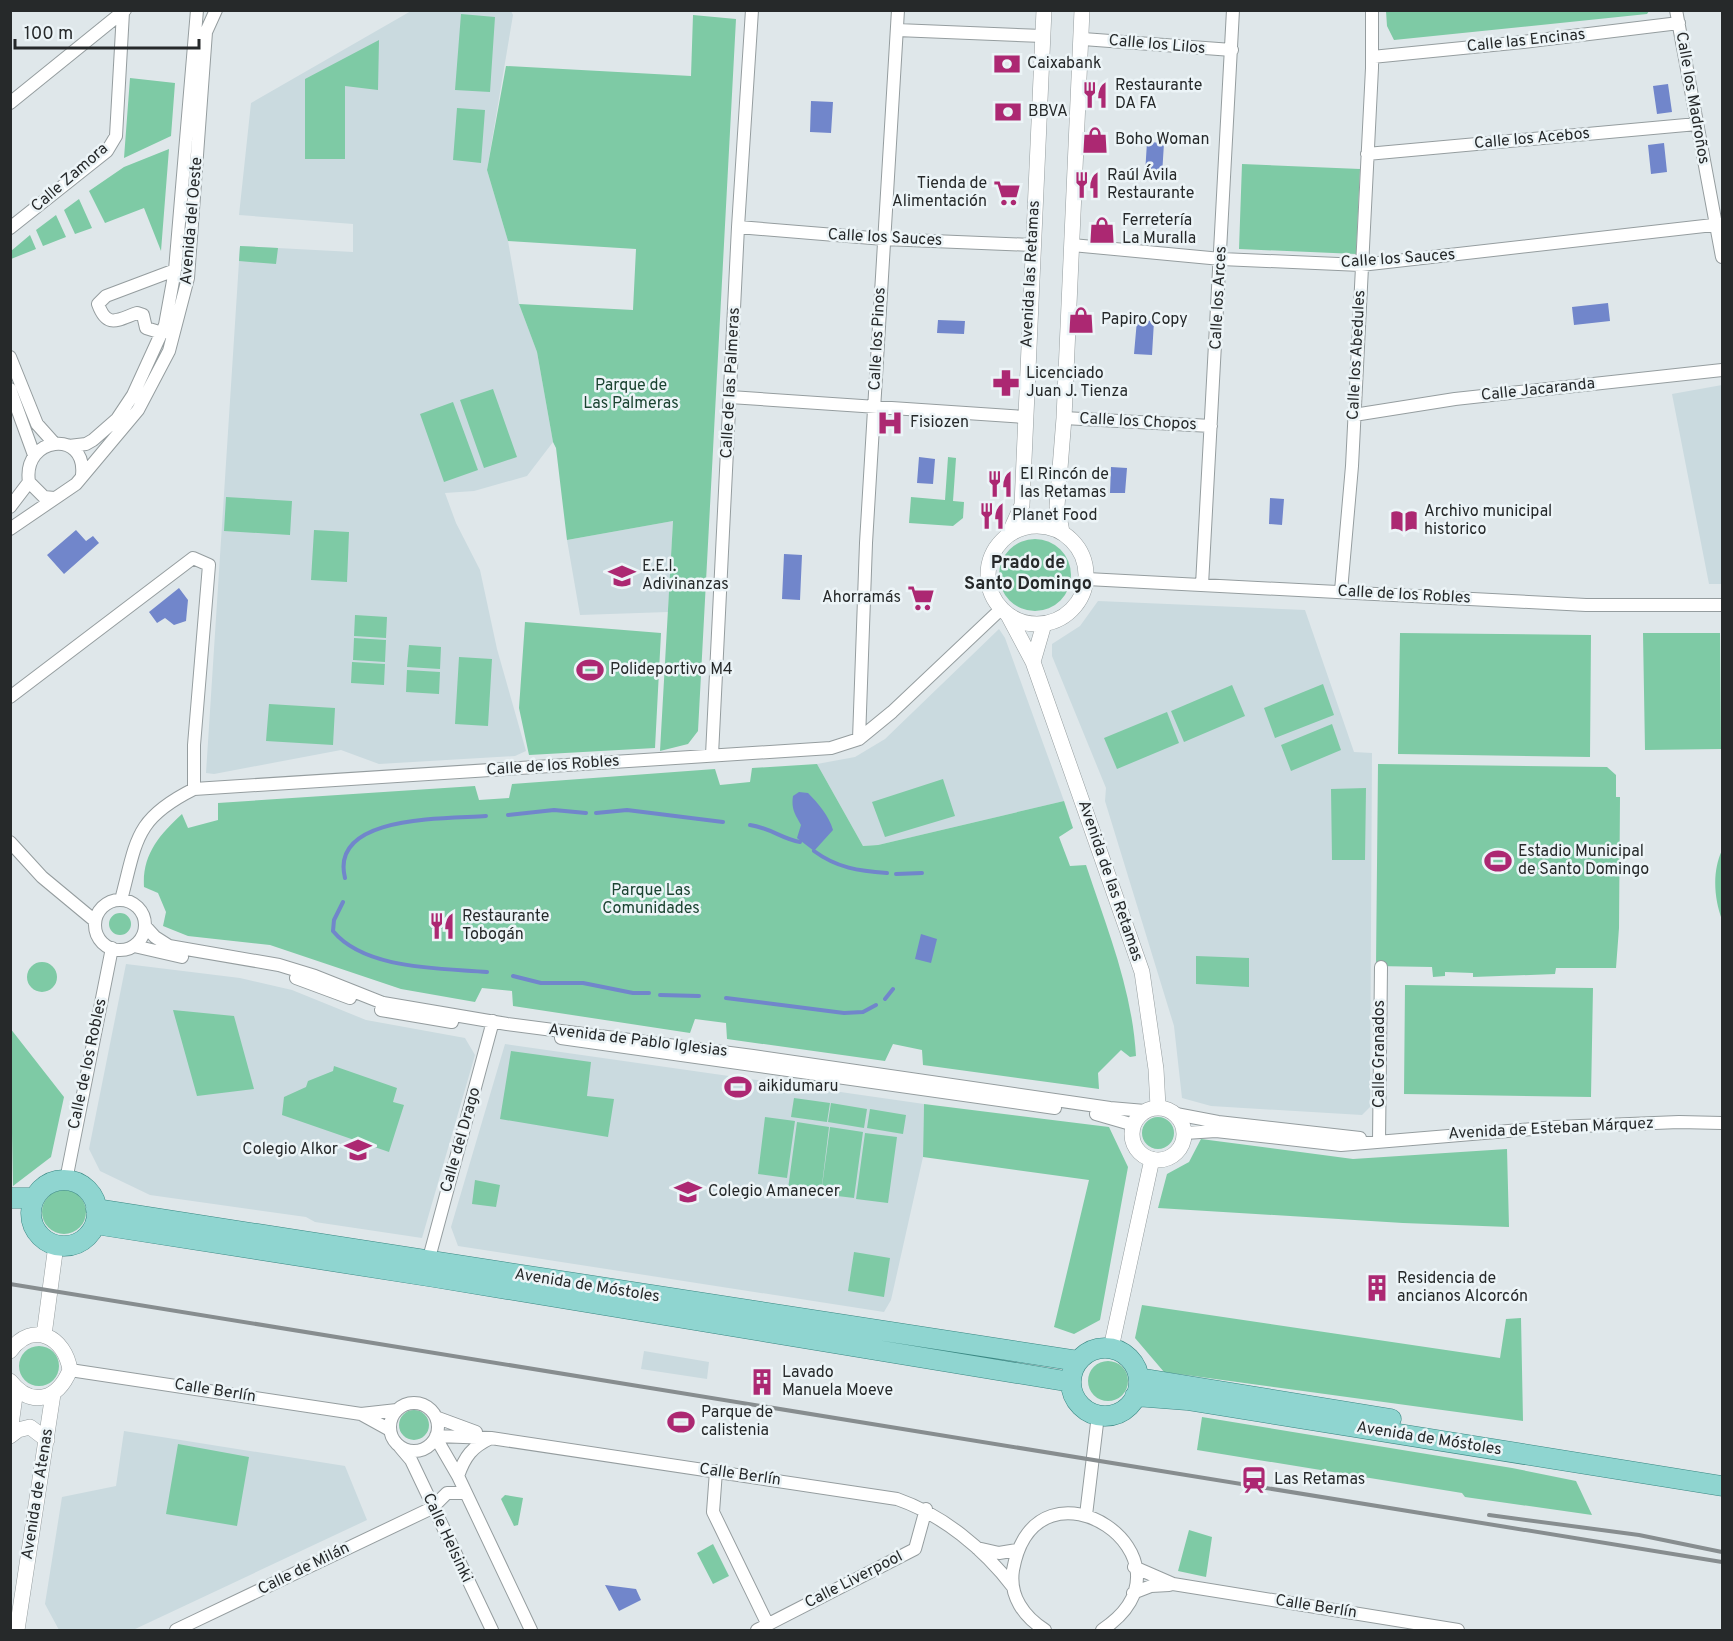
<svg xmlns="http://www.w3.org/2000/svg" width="1733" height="1641" viewBox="0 0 1733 1641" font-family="Overpass,sans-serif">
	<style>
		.built { fill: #cadadf }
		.green { fill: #7ecaa5 }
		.water { fill: #7186cb }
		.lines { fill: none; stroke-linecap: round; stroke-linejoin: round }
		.stream { stroke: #7186cb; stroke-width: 4 }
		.minor-casing { stroke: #959d9f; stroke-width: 14 }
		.tertiary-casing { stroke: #959d9f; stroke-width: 16 }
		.primary-casing { stroke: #3a8782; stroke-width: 21 }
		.minor { stroke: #fff; stroke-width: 12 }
		.tertiary { stroke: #fff; stroke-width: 15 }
		.primary { stroke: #8fd5d0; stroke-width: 20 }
		.rail { stroke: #878d8f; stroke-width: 4 }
		.labels { text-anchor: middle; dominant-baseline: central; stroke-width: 5; stroke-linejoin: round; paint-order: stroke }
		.street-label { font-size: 16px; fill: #26292a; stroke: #ecf4f7 }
		.poi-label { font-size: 16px; fill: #26292a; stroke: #ecf4f7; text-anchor: start }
		.park-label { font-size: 16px; fill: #1b4331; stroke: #ecf4f7 }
		.neighbourhood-label { font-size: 18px; font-weight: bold; fill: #26292a; stroke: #ecf4f7 }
	</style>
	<rect width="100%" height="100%" fill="#dfe7ea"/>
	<path class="built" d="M411 11H511L513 15 487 170 508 241 519 304 537 352 553 442 527 476 474 491 445 493 456 523 480 570 497 649 526 751 515 756 379 764 341 750 214 774 206 773 240 246 353 252V224L239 215 251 103Z
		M1722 385V584H1709L1672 394Z
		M673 521 668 612 580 615 567 540Z
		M1098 601 1305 610 1354 752 1372 753 1370 1107 1362 1115 1211 1106 1182 1098 1174 1026 1105 801 1106 788 1052 656V644L1080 626Z
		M999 629 1005 638 1064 801 878 845 863 846 817 764 855 757 885 739Z
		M126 964 240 978 292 990 366 1020 465 1038 475 1055 422 1238 315 1222 306 1217 150 1195 100 1171 89 1149Z
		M505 1044 924 1104 923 1157 891 1300 884 1312 458 1246 451 1227Z
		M644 1351 709 1362 707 1379 641 1369Z
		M124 1431 345 1466 367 1520 133 1630H59L45 1604 62 1497 116 1486Z"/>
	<path class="green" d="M1386 11V10L1649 11 1647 14 1394 40 1387 26Z
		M461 14 495 17 490 92 455 90Z
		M693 15 736 19 698 731 688 744 660 751 673 521 567 540 556 448 553 442 537 352 519 304 633 310 636 249 508 241 487 170 506 66 691 76Z
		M379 40 378 90 345 86V159H305V79Z
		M130 78 175 83 171 136 124 158Z
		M457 108 485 110 481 163 453 160Z
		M169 149 161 251 144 208 105 223 89 191 124 167Z
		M1242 164 1360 169 1356 254 1239 249Z
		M79 199 92 228 75 234 64 210Z
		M56 215 66 237 43 246 36 230Z
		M30 235 36 249 11 259V251Z
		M240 246 278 248 276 264 239 261Z
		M493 389 517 457 484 468 460 400Z
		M453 402 478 470 444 482 420 414Z
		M948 457 956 458 953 501 964 502 963 518 953 526 909 523 911 497 945 500Z
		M226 497 292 501 290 535 224 531Z
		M314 530 349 532 347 582 311 580Z
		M999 575a36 36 0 1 1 72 0a36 36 0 1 1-72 0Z
		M355 615 387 617 386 638 354 636Z
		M525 622 661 633 655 748 529 755 519 708Z
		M1400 633 1591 635 1590 757 1398 754Z
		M1643 633H1720L1721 749 1645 750Z
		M354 638 386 640 385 662 353 660Z
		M409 645 441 647 440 669 407 667Z
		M459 657 492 659 488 726 455 724Z
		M352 662 385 664 384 685 351 683Z
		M407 670 440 672 439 694 406 692Z
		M1323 684 1334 715 1275 738 1264 708Z
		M1232 685 1245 716 1184 742 1171 711Z
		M269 704 335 708 333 745 266 741Z
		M1167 712 1179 743 1117 769 1104 738Z
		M1332 724 1341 750 1291 771 1281 745Z
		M817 764 863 846 878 845 1064 801 1073 828 1059 837 1070 866 1086 865C1107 929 1132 988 1136 1056L1130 1057 1121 1050 1098 1073 1099 1089 923 1065 922 1050 893 1044 885 1061 727 1039 726 1023 695 1019 690 1033 513 1006 512 991 482 988 475 1002 401 989 270 945 188 936 163 926 166 912 158 893 144 887C142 855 159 835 182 814L188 828 218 820V803L475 786 479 800 509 798 512 784 715 769 720 785 750 782 752 768Z
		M1378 764 1607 767 1616 775V797H1620L1619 928 1616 968H1556L1555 974 1473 977V973L1445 972V976L1433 977 1432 967 1376 966Z
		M943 779 955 816 885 837 872 802Z
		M1366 788 1365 860H1332L1331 789Z
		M1722 850V920C1714 898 1712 872 1722 850Z
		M109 924a11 11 0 1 1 22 0a11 11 0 1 1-22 0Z
		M1196 956 1249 958V987L1196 984Z
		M27 977a15 15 0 1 1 30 0a15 15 0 1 1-30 0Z
		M1405 985 1593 988 1591 1097 1404 1094Z
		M173 1010 234 1016 254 1089 197 1096Z
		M10 1028 64 1097 51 1157 13 1186Z
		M511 1051 591 1062 587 1096 614 1099 608 1137 500 1119Z
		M334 1066 397 1088 393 1102 404 1105 389 1152 282 1115 284 1097 306 1087 308 1081 333 1071Z
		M794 1098 830 1103 827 1122 791 1117Z
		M831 1103 867 1109 864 1128 828 1122Z
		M924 1104 1109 1127 1128 1167 1100 1320 1074 1334 1054 1327 1089 1180 923 1157Z
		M870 1109 906 1115 903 1134 867 1128Z
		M1142 1133a16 16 0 1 1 32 0a16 16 0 1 1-32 0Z
		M765 1117 795 1121 787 1178 758 1174Z
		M797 1122 829 1127 821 1193 788 1189Z
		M830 1127 863 1132 854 1198 821 1194Z
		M865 1133 897 1137 888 1203 856 1199Z
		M1201 1139 1353 1159 1507 1149 1509 1227 1403 1223 1158 1208 1167 1174 1189 1162Z
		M475 1180 500 1185 496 1207 472 1204Z
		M42 1212a22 22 0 1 1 44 0a22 22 0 1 1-44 0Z
		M854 1252 890 1258 884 1297 848 1291Z
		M1142 1305 1500 1358 1506 1319 1521 1318 1523 1421 1164 1372 1135 1338Z
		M19 1366a20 20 0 1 1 40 0a20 20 0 1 1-40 0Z
		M1088 1381a20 20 0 1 1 40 0a20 20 0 1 1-40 0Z
		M399 1425a15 15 0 1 1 30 0a15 15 0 1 1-30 0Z
		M1202 1417 1512 1468 1576 1481 1592 1515 1465 1497 1462 1493 1197 1450Z
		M178 1444 249 1457 237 1526 166 1514Z
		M505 1495 523 1498 518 1525 514 1526 501 1499Z
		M1189 1530 1212 1537 1206 1577 1178 1571Z
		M713 1544 729 1576 713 1584 697 1553Z"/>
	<path class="water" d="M1668 84 1672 112 1657 114 1653 86Z
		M811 101 833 102 831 133 810 132Z
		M1147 142 1164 143 1162 175 1145 174Z
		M1664 143 1667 172 1651 174 1648 145Z
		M1608 303 1610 321 1574 325 1572 307Z
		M938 320 965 321 964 334 937 333Z
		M1137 320 1154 321 1152 355 1134 354Z
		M919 457 935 459 933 484 917 483Z
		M1111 467 1127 468 1125 493H1110Z
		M1270 498 1284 499 1282 525 1269 524Z
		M76 530 86 541 93 536 99 543 64 574 47 555Z
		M784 554 802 555 800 600 782 599Z
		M179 588 188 600 186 621 174 625 165 618 157 623 149 612Z
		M799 792 808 793C818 803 829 816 833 830L814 851 797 838 801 825C795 814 791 809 793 796Z
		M921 934 937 939 931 963 915 959Z
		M605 1585 636 1589 641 1600 619 1611Z"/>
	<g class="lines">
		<path class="stream" d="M596 813 627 810 723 822
			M508 815 554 810 586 813
			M750 825C771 828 782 839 800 842
			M814 851C837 868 859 871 887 873
			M896 874 922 873
			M345 878C329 814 447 819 486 816
			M343 902 334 920 333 931C365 970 441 968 487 972
			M513 976 541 983H583L633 993H649
			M660 995 699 996
			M726 998 844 1013 863 1012 876 1005
			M885 999 893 989"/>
		<defs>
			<path id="minor" d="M1676 10 1722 257
				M897 30 1043 36
				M1083 39 1232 50
				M1372 57 1523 42 1679 23
				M10 103 125 10
				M1367 154 1697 124
				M738 227 884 239 1032 245
				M10 228 107 151 116 136 123 12
				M1072 245 1221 259 1361 265 1722 224
				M162 333 146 328 143 315 137 313C117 320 107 329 98 304L106 296 175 270
				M10 357 37 424 54 443
				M10 389 34 455
				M730 397 1025 417
				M1354 415 1455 399 1722 370
				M1064 418 1211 426
				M69 446 86 444 93 440 117 419 133 395 165 325 175 270 197 10
				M54 498 44 497 29 482C22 436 87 429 82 475
				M10 507 29 482
				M10 529 76 484 138 410 169 351 188 278 206 32 216 10
				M1087 579 1586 605H1722
				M1202 585 1233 10
				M1341 591 1352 466 1372 68V10
				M10 697 193 558 209 565 194 745V789
				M859 739 866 543 898 10
				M712 755 738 227 752 10
				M10 842 42 877 95 921
				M121 900C137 840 134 819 194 789L831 748 859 739 892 712 1001 609
				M95 925a25 25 0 1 1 50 0a25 25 0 1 1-50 0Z
				M145 926 155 937 169 946 279 965 315 976 383 1003 507 1024 753 1056 1110 1108 1145 1111
				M134 946 182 957
				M296 978 350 998
				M381 1010 452 1022
				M561 1038 1055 1108
				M1096 1114 1134 1125
				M1176 1114 1218 1122 1360 1138
				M1185 1133 1216 1131 1341 1145 1556 1127 1679 1122 1722 1123
				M1379 1141 1381 967
				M66 1180 112 948
				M429 1258 493 1021
				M70 1370 361 1414 397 1410
				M390 1427a24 24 0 1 1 48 0a24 24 0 1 1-48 0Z
				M361 1414 390 1430
				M438 1418 476 1432
				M436 1436 491 1438 897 1499C943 1515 984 1549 1013 1587
				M436 1438 458 1476 531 1630
				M400 1447 411 1460 492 1630
				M716 1471 713 1512 768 1625
				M458 1476C465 1456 472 1447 491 1438
				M1086 1515 1098 1415
				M977 1548 999 1553 1017 1550
				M1134 1567 1173 1584 1458 1630
				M1133 1593 1151 1586 1169 1585
				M176 1630 432 1508 447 1493H466
				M757 1630 915 1549 926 1509
				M1045 1630C1024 1617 1009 1596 1013 1570 1036 1443 1210 1559 1102 1630"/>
			<path id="tertiary" d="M988 575a49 49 0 1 1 98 0a49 49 0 1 1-98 0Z
				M1062 532 1057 506 1064 418 1082 10
				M1009 534 1022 505 1044 10
				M1008 615 1033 662 1142 972 1156 1069 1158 1107
				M1033 662 1044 624
				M1132 1134a26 26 0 1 1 52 0a26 26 0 1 1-52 0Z
				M44 1335 56 1245
				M1111 1348 1152 1159
				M10 1351C33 1320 65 1337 70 1370 58 1399 32 1409 10 1381
				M10 1432 16 1389
				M10 1436 18 1430 30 1427 47 1440
				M17 1630 53 1394"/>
			<path id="primary" d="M31 1213a33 33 0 1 1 66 0a33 33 0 1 1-66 0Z
				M10 1198H34
				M96 1209 1078 1361
				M95 1224 434 1277 1071 1382
				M1071 1382a34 34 0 1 1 68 0a34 34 0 1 1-68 0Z
				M1139 1378 1391 1419
				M1135 1396 1187 1400 1722 1486"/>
		</defs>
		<use href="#minor" class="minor-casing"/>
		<use href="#tertiary" class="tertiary-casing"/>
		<use href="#primary" class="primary-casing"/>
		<use href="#minor" class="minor"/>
		<use href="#tertiary" class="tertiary"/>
		<use href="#primary" class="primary"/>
		<path class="rail" d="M10 1284 1722 1562
			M1489 1515 1639 1535 1722 1552"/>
	</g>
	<defs>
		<symbol id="bank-bare" viewBox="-9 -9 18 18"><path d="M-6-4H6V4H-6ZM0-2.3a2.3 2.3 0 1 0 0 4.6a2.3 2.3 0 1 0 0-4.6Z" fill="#ac2872" stroke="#ecf4f7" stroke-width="2.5" paint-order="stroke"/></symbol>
		<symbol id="restaurant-bare" viewBox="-9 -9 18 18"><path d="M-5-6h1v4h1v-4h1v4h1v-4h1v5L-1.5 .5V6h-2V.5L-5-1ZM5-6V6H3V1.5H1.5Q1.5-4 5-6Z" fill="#ac2872" stroke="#ecf4f7" stroke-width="2.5" paint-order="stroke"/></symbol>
		<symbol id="shop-bare" viewBox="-9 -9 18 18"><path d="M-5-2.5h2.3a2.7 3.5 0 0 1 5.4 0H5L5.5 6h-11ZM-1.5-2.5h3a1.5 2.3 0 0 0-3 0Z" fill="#ac2872" stroke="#ecf4f7" stroke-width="2.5" paint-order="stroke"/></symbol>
		<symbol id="supermarket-bare" viewBox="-9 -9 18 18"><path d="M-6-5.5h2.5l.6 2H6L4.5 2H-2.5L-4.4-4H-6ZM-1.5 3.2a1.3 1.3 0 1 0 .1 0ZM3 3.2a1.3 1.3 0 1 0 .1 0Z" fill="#ac2872" stroke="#ecf4f7" stroke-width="2.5" paint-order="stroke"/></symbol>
		<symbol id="pharmacy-bare" viewBox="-9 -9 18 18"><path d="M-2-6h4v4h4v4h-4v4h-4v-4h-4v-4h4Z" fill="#ac2872" stroke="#ecf4f7" stroke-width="2.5" paint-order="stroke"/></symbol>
		<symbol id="hospital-bare" viewBox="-9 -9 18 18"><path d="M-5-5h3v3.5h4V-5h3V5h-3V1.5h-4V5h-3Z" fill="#ac2872" stroke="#ecf4f7" stroke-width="2.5" paint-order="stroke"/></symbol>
		<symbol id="library-bare" viewBox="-9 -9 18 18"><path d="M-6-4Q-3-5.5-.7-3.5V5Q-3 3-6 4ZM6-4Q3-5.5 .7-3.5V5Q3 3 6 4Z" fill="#ac2872" stroke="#ecf4f7" stroke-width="2.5" paint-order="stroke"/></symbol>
		<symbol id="school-bare" viewBox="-9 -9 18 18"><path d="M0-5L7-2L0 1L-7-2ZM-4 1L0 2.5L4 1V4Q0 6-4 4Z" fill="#ac2872" stroke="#ecf4f7" stroke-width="2.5" paint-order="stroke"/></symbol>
		<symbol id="stadium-bare" viewBox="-9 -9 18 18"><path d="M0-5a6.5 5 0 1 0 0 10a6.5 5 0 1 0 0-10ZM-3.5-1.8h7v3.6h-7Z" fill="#ac2872" stroke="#ecf4f7" stroke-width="2.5" paint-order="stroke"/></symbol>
		<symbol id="building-bare" viewBox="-9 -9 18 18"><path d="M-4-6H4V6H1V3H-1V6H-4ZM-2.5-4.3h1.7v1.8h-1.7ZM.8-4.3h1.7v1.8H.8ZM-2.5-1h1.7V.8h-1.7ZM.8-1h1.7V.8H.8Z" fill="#ac2872" stroke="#ecf4f7" stroke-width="2.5" paint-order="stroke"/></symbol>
		<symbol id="station-bare" viewBox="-9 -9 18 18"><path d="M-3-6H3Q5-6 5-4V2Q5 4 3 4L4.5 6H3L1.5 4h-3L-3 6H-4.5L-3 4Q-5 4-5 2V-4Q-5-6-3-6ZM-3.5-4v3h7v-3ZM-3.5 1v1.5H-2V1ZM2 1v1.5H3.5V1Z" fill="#ac2872" stroke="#ecf4f7" stroke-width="2.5" paint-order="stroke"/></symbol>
	</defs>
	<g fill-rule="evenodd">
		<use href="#bank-bare" x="988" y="45" width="38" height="38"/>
		<use href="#restaurant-bare" x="1076" y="76" width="38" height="38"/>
		<use href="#bank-bare" x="989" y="93" width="38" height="38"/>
		<use href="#shop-bare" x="1076" y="121" width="38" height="38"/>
		<use href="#restaurant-bare" x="1068" y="166" width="38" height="38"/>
		<use href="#supermarket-bare" x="988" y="174" width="38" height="38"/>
		<use href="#shop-bare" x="1083" y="211" width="38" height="38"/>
		<use href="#shop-bare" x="1062" y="301" width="38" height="38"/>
		<use href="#pharmacy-bare" x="987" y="364" width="38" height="38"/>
		<use href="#hospital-bare" x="871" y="404" width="38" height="38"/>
		<use href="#restaurant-bare" x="981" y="465" width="38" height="38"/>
		<use href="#restaurant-bare" x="973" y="497" width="38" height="38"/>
		<use href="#library-bare" x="1385" y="502" width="38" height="38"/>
		<use href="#school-bare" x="603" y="557" width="38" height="38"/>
		<use href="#supermarket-bare" x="902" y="579" width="38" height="38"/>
		<use href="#stadium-bare" x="571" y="651" width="38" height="38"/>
		<use href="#stadium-bare" x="1479" y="842" width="38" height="38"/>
		<use href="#restaurant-bare" x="423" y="907" width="38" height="38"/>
		<use href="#stadium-bare" x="719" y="1068" width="38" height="38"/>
		<use href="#school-bare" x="339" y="1131" width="38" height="38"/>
		<use href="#school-bare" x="669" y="1173" width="38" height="38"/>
		<use href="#building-bare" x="1358" y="1269" width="38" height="38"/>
		<use href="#building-bare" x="743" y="1363" width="38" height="38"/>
		<use href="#stadium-bare" x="662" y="1403" width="38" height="38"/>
		<use href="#station-bare" x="1235" y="1461" width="38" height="38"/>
	</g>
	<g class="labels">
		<g class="street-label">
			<text transform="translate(1526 41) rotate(-6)">Calle las Encinas</text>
			<text transform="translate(1157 45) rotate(5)">Calle los Lilos</text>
			<text transform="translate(1692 98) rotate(80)">Calle los Madroños</text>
			<text transform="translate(1532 139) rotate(-5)">Calle los Acebos</text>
			<text transform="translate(70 178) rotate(-41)">Calle Zamora</text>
			<text transform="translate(192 221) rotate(-85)">Avenida del Oeste</text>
			<text transform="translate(885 238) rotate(3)">Calle los Sauces</text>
			<text transform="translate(1398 259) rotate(-4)">Calle los Sauces</text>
			<text transform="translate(1031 274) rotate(-87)">Avenida las Retamas</text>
			<text transform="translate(1219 298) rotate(-87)">Calle los Arces</text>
			<text transform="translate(878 339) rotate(-87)">Calle los Pinos</text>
			<text transform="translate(1357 355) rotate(-87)">Calle los Abedules</text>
			<text transform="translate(731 383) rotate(-87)">Calle de las Palmeras</text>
			<text transform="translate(1538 390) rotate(-6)">Calle Jacaranda</text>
			<text transform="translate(1138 422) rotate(3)">Calle los Chopos</text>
			<text transform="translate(1404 595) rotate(3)">Calle de los Robles</text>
			<text transform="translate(553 766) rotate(-4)">Calle de los Robles</text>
			<text transform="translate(1110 881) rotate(71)">Avenida de las Retamas</text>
			<text transform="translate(638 1041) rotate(7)">Avenida de Pablo Iglesias</text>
			<text transform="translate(1380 1054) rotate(-90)">Calle Granados</text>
			<text transform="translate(88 1064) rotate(-78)">Calle de los Robles</text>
			<text transform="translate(1551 1129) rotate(-3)">Avenida de Esteban Márquez</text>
			<text transform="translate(461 1140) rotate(-74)">Calle del Drago</text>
			<text transform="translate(587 1286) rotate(9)">Avenida de Móstoles</text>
			<text transform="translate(215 1391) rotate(9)">Calle Berlín</text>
			<text transform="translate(1429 1439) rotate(9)">Avenida de Móstoles</text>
			<text transform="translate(740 1475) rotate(8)">Calle Berlín</text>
			<text transform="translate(38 1494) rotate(-81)">Avenida de Atenas</text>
			<text transform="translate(447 1538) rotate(65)">Calle Helsinki</text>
			<text transform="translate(304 1569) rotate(-26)">Calle de Milán</text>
			<text transform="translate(854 1580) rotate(-27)">Calle Liverpool</text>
			<text transform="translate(1316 1607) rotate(9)">Calle Berlín</text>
		</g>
		<g class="poi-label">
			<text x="1027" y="64">Caixabank</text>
			<text x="1115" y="86">Restaurante<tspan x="1115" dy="18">DA FA</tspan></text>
			<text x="1028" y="112">BBVA</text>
			<text x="1115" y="140">Boho Woman</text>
			<text x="1107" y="176">Raúl Ávila<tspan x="1107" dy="18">Restaurante</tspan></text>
			<text x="987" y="184" text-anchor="end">Tienda de<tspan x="987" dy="18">Alimentación</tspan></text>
			<text x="1122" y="221">Ferretería<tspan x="1122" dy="18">La Muralla</tspan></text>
			<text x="1101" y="320">Papiro Copy</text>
			<text x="1026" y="374">Licenciado<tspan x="1026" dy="18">Juan J. Tienza</tspan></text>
			<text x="910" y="423">Fisiozen</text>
			<text x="1020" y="475">El Rincón de<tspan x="1020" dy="18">las Retamas</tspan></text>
			<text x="1424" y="512">Archivo municipal<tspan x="1424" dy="18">historico</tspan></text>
			<text x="1012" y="516">Planet Food</text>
			<text x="642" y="567">E.E.I.<tspan x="642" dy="18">Adivinanzas</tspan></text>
			<text x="901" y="598" text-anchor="end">Ahorramás</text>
			<text x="610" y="670">Polideportivo M4</text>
			<text x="1518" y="852">Estadio Municipal<tspan x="1518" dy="18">de Santo Domingo</tspan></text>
			<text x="462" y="917">Restaurante<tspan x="462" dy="18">Tobogán</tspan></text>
			<text x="758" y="1087">aikidumaru</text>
			<text x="338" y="1150" text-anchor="end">Colegio Alkor</text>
			<text x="708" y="1192">Colegio Amanecer</text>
			<text x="1397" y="1279">Residencia de<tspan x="1397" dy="18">ancianos Alcorcón</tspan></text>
			<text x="782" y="1373">Lavado<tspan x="782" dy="18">Manuela Moeve</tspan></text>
			<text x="701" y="1413">Parque de<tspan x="701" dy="18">calistenia</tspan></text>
			<text x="1274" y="1480">Las Retamas</text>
		</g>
		<g class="park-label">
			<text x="631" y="386">Parque de<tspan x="631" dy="18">Las Palmeras</tspan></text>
			<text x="651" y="891">Parque Las<tspan x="651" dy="18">Comunidades</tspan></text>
		</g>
		<g class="neighbourhood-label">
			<text x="1028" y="563">Prado de<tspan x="1028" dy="21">Santo Domingo</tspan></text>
		</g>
	</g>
	<rect width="1733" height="1641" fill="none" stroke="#26292a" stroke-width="24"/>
	<path d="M15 39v9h184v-9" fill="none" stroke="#26292a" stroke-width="3"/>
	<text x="24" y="39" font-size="18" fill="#26292a" stroke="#ecf4f7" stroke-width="4.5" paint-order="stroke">100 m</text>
</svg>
